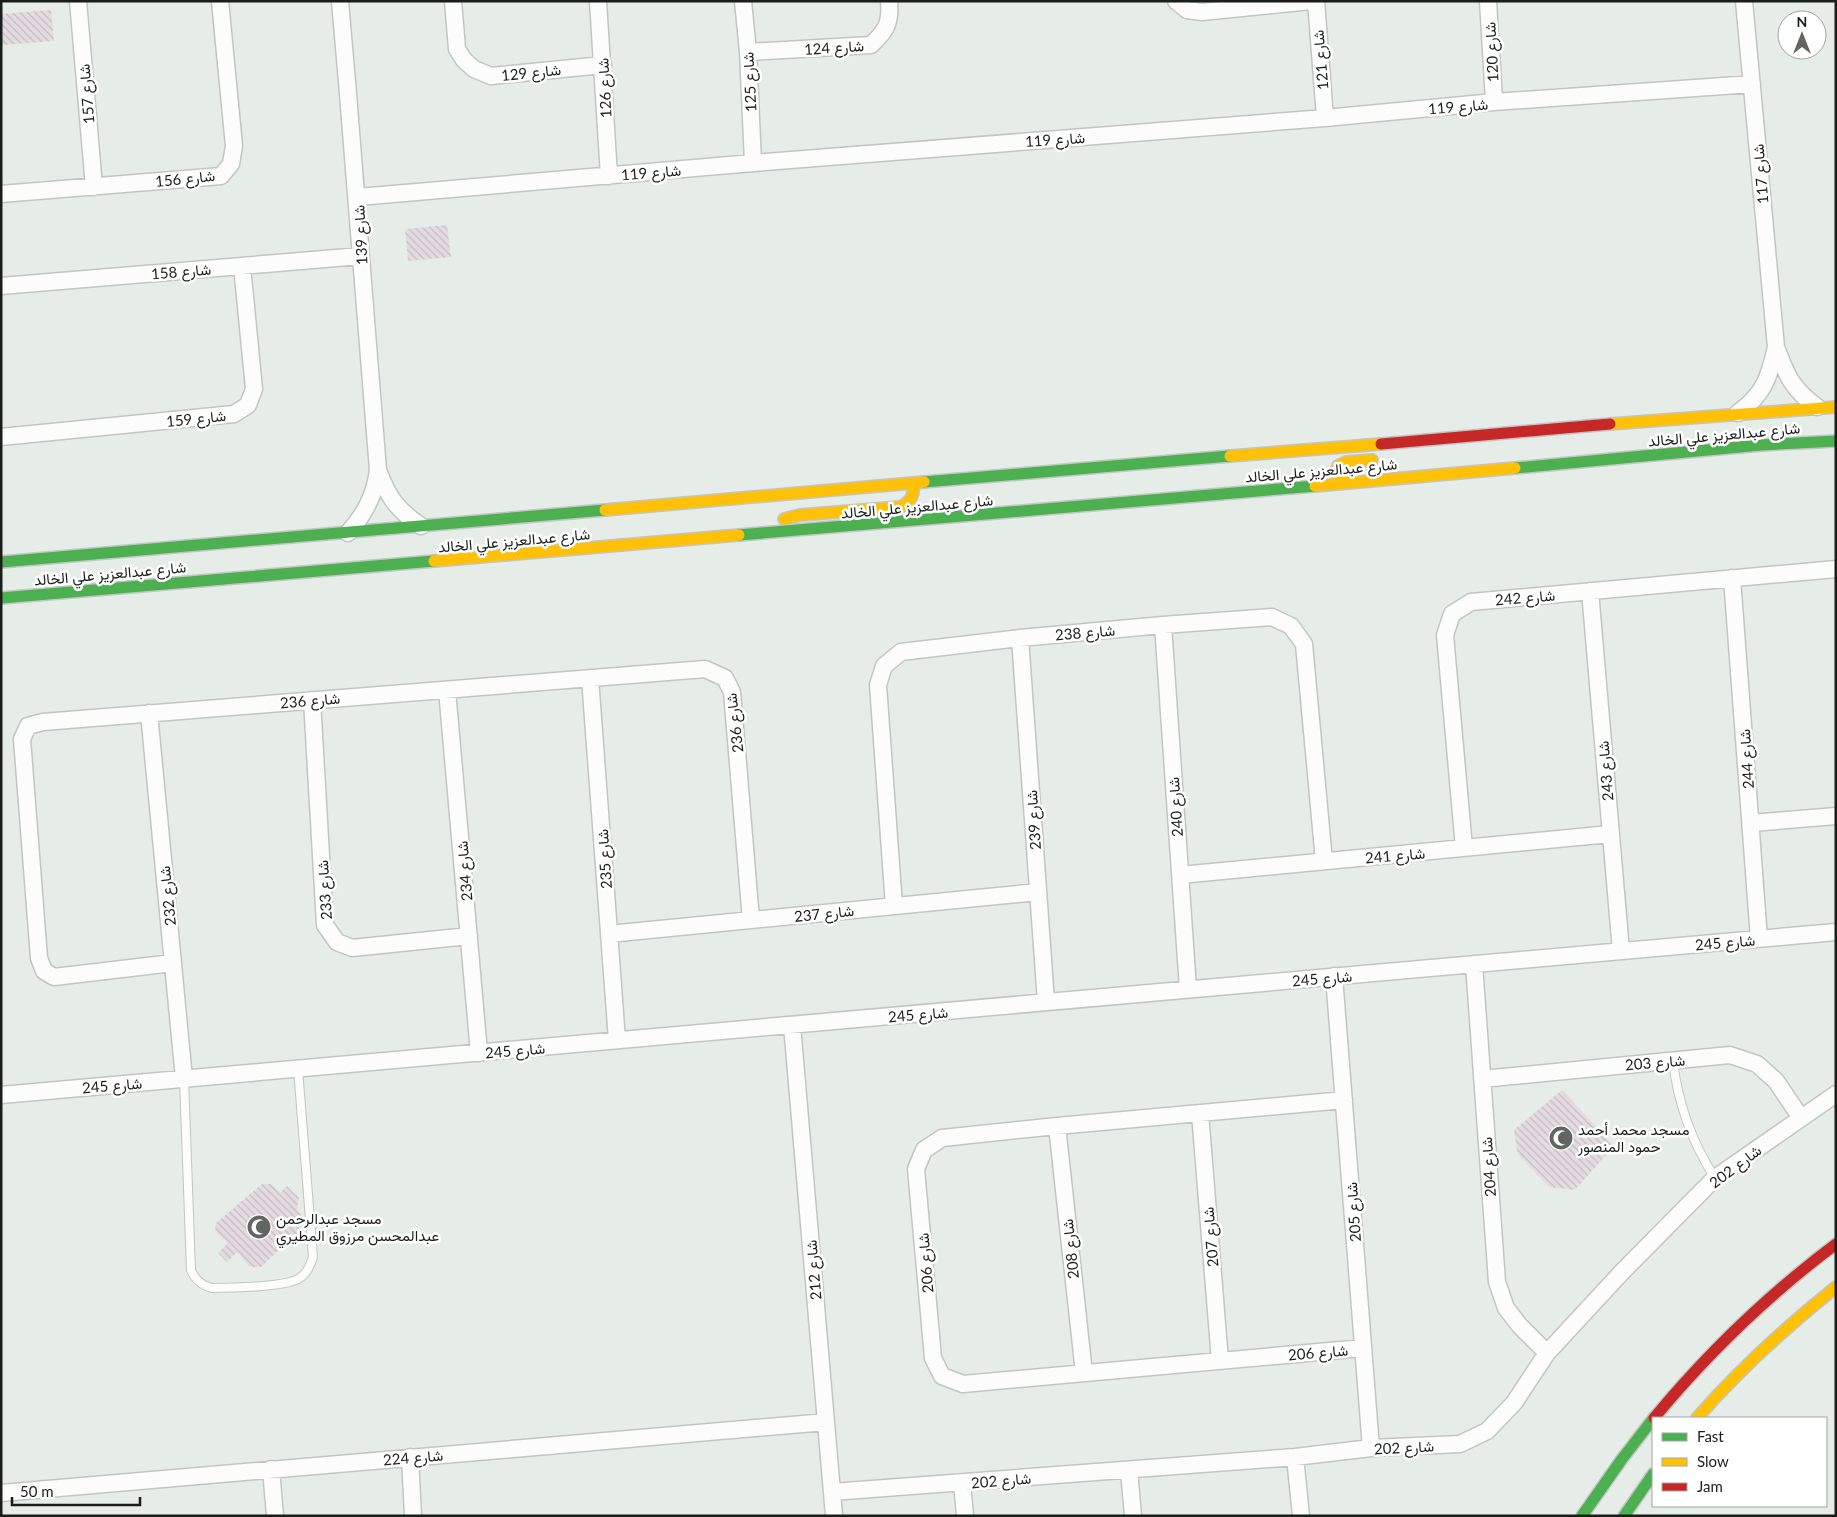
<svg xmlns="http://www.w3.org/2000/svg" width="1837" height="1517" viewBox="0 0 1837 1517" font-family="Lato,Vazirmatn,sans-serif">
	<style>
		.building { fill: url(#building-back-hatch) }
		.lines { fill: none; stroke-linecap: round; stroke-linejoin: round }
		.lane-casing { stroke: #c2c6c3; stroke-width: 10 }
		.street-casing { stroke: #c2c6c3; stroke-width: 19 }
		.fast-casing { stroke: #c2c6c3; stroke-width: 14 }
		.slow-casing { stroke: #c2c6c3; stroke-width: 14 }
		.jam-casing { stroke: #c2c6c3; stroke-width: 14 }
		.lane { stroke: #fbfcfb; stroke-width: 8 }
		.street { stroke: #fbfcfb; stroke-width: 16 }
		.fast { stroke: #4caf50; stroke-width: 11 }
		.slow { stroke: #ffc107; stroke-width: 11 }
		.jam { stroke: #c62828; stroke-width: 11 }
		.labels { text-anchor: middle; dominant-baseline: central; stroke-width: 5; stroke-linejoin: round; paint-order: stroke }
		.street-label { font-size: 15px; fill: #1a1e1b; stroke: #fff }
		.poi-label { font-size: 15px; fill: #1a1e1b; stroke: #fff; text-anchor: start }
	</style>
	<defs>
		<pattern id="building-back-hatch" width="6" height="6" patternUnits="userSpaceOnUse" patternTransform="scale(1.25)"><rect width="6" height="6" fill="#e4dce0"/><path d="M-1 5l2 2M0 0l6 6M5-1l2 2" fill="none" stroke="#c3bcc0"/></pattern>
	</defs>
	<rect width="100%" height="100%" fill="#e6ece7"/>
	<path class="building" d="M51 10 54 41 1 45V14Z
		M447 225 451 257 408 261 405 229Z
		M1562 1090 1614 1146 1575 1190 1549 1187 1518 1155 1514 1130Z
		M262 1184H271L280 1193 287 1186 299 1198 297 1209 301 1215 304 1236 298 1241 290 1239 261 1267H250L237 1252 227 1262 218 1253 228 1243 215 1231 216 1223Z"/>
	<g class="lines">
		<defs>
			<path id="lane" d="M1673 1061C1678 1104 1691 1141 1715 1178
				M184 1079 191 1270C195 1280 201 1285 212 1288 229 1288 284 1287 298 1279 306 1275 310 1267 313 1257L298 1069"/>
			<path id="street" d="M78 1 94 187
				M340 1C354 157 365 313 378 470 375 495 365 514 348 533
				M453 1 457 49 464 60 474 69 491 76 603 65
				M598 1 609 176
				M743 1 748 52 753 163
				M1176 1 1187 10 1202 12 1311 1
				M1316 1 1325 118
				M1488 1 1494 102
				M1744 1 1776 347C1787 376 1792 389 1817 407
				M748 52 871 45C886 31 891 23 889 1
				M1 194 221 176 231 164 234 146 220 1
				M358 197 753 163 1325 118 1494 102 1752 84
				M1 286 360 256
				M1738 413C1764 394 1769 378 1776 347
				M1 437 234 414 248 405 254 389 242 266
				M378 470C388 497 397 510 421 526
				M1732 578 1759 939
				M1590 591 1621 951
				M1163 625 1188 989
				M1020 638 1046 1002
				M590 678 617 1040
				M447 690 479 1053
				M312 700 325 925 337 942 352 948 469 936
				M149 713 184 1079
				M1751 823 1836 816
				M1464 848 1445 635 1452 614 1471 602 1836 569
				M1180 875 1610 834
				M894 906 878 685 884 666 901 652 1020 638 1163 625 1272 617 1291 626 1304 644 1324 861
				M609 934 1038 892
				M173 963 54 977 44 971 39 958 22 739 28 726 43 722 705 669 725 678 732 692 751 920
				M1474 964 1497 1282 1506 1308 1520 1326 1547 1353
				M1334 976 1371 1448
				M792 1025 834 1516
				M1482 1079 1730 1055 1757 1064 1776 1081 1801 1118
				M1 1095 1836 932
				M1344 1100 1057 1126 942 1138 924 1150 916 1169 933 1358 942 1376 963 1384 1363 1348
				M1200 1113 1220 1361
				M1057 1126 1084 1373
				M410 1457 413 1516
				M1295 1457 1301 1516
				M271 1469 275 1516
				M1129 1470 1133 1516
				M962 1483 965 1516
				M832 1492 1295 1457 1371 1448 1460 1444 1487 1431 1514 1403 1547 1353 1622 1272 1715 1178 1836 1094
				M1 1493 826 1422"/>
			<path id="fast" d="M1515 468 1761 445 1836 441
				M924 482 1230 456
				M739 535 1315 486
				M1 562 605 510
				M1 598 434 561
				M1582 1516 1622 1459 1653 1419
				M1624 1516 1653 1474"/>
			<path id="slow" d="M1610 424 1836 407
				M1230 456 1381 444
				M1346 483 1337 473 1338 466 1346 462 1372 460
				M1315 486 1515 468
				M605 510 924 482
				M784 519 800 515 900 507C911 502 915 495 913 483
				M434 561 739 535
				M1697 1418C1739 1370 1786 1327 1836 1287"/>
			<path id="jam" d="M1381 444 1610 424
				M1654 1418C1708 1353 1768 1295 1836 1244"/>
		</defs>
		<use href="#lane" class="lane-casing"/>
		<use href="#street" class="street-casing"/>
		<use href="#fast" class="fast-casing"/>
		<use href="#slow" class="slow-casing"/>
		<use href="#jam" class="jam-casing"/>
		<use href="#lane" class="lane"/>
		<use href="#street" class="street"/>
		<use href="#fast" class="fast"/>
		<use href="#slow" class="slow"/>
		<use href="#jam" class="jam"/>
	</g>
	<defs>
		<symbol id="mosque-disc" viewBox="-11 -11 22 22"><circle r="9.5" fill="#616662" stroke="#fff"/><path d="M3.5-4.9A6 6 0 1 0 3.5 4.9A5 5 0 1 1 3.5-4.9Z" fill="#fff"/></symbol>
	</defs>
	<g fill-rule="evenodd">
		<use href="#mosque-disc" x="1547" y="1124" width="28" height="28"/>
		<use href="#mosque-disc" x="245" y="1213" width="28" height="28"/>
	</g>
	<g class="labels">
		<g class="street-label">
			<text transform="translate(834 47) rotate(-4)">شارع 124</text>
			<text transform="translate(1491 52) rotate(-93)">شارع 120</text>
			<text transform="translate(1320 60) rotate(-95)">شارع 121</text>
			<text transform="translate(531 72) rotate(-6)">شارع 129</text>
			<text transform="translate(749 82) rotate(-93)">شارع 125</text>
			<text transform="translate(604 88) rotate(-93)">شارع 126</text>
			<text transform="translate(86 94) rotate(-95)">شارع 157</text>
			<text transform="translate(1458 106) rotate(-5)">شارع 119</text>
			<text transform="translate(1055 139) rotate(-4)">شارع 119</text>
			<text transform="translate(651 172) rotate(-5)">شارع 119</text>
			<text transform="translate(1760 174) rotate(-95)">شارع 117</text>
			<text transform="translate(185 178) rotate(-6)">شارع 156</text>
			<text transform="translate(360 235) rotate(-93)">شارع 139</text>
			<text transform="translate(181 271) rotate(-5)">شارع 158</text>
			<text transform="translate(196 418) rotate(-6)">شارع 159</text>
			<text transform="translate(1724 434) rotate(-5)">شارع عبدالعزيز علي الخالد</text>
			<text transform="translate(1321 470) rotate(-5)">شارع عبدالعزيز علي الخالد</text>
			<text transform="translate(917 506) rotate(-5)">شارع عبدالعزيز علي الخالد</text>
			<text transform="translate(514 540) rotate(-5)">شارع عبدالعزيز علي الخالد</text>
			<text transform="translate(110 573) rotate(-5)">شارع عبدالعزيز علي الخالد</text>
			<text transform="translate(1525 597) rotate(-5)">شارع 242</text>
			<text transform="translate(1085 632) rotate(-5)">شارع 238</text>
			<text transform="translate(310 700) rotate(-5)">شارع 236</text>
			<text transform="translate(734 723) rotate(-97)">شارع 236</text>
			<text transform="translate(1746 759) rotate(-94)">شارع 244</text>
			<text transform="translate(1605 771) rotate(-95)">شارع 243</text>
			<text transform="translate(1175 807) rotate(-94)">شارع 240</text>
			<text transform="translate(1033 820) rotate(-94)">شارع 239</text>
			<text transform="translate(1395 855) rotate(-5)">شارع 241</text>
			<text transform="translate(604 859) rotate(-94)">شارع 235</text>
			<text transform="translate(464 871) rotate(-95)">شارع 234</text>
			<text transform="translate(324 890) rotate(-94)">شارع 233</text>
			<text transform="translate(167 896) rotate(-96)">شارع 232</text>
			<text transform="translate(824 913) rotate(-6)">شارع 237</text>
			<text transform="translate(1725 942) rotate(-5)">شارع 245</text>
			<text transform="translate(1322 978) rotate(-5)">شارع 245</text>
			<text transform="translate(918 1014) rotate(-5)">شارع 245</text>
			<text transform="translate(515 1050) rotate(-5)">شارع 245</text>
			<text transform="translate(1655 1062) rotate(-5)">شارع 203</text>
			<text transform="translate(112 1085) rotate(-5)">شارع 245</text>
			<text transform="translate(1735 1166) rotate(-37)">شارع 202</text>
			<text transform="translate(1488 1167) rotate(-94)">شارع 204</text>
			<text transform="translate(1353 1212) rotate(-94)">شارع 205</text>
			<text transform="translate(1210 1237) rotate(-95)">شارع 207</text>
			<text transform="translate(1070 1249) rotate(-96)">شارع 208</text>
			<text transform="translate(925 1263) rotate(-95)">شارع 206</text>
			<text transform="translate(813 1270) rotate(-95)">شارع 212</text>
			<text transform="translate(1318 1352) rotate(-5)">شارع 206</text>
			<text transform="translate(1404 1447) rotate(-3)">شارع 202</text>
			<text transform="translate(413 1457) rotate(-5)">شارع 224</text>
			<text transform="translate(1001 1480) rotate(-5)">شارع 202</text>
		</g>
		<g class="poi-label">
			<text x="1578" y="1129">مسجد محمد أحمد<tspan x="1578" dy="17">حمود المنصور</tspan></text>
			<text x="276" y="1218">مسجد عبدالرحمن<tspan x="276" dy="17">عبدالمحسن مرزوق المطيري</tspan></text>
		</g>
	</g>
	<rect width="1837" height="1517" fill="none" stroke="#1a1e1b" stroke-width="5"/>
	<rect x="1652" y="1417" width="175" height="90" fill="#ffffff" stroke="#a3a5a4"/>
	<rect x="1662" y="1433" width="25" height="8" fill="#4caf50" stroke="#a3a5a4"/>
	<text x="1697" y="1442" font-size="15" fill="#1a1e1b">Fast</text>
	<rect x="1662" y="1458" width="25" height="8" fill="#ffc107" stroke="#a3a5a4"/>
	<text x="1697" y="1467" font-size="15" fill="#1a1e1b">Slow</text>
	<rect x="1662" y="1483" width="25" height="8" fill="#c62828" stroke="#a3a5a4"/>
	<text x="1697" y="1492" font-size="15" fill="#1a1e1b">Jam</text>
	<g transform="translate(1802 35)"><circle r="24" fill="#ffffff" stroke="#a3a5a4"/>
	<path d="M0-4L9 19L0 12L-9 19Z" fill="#616662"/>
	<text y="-8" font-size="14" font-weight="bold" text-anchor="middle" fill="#1a1e1b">N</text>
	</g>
	<path d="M12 1497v8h128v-8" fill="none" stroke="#1a1e1b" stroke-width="2.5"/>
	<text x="20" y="1497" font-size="15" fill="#1a1e1b" stroke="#ffffff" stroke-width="4" paint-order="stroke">50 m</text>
</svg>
